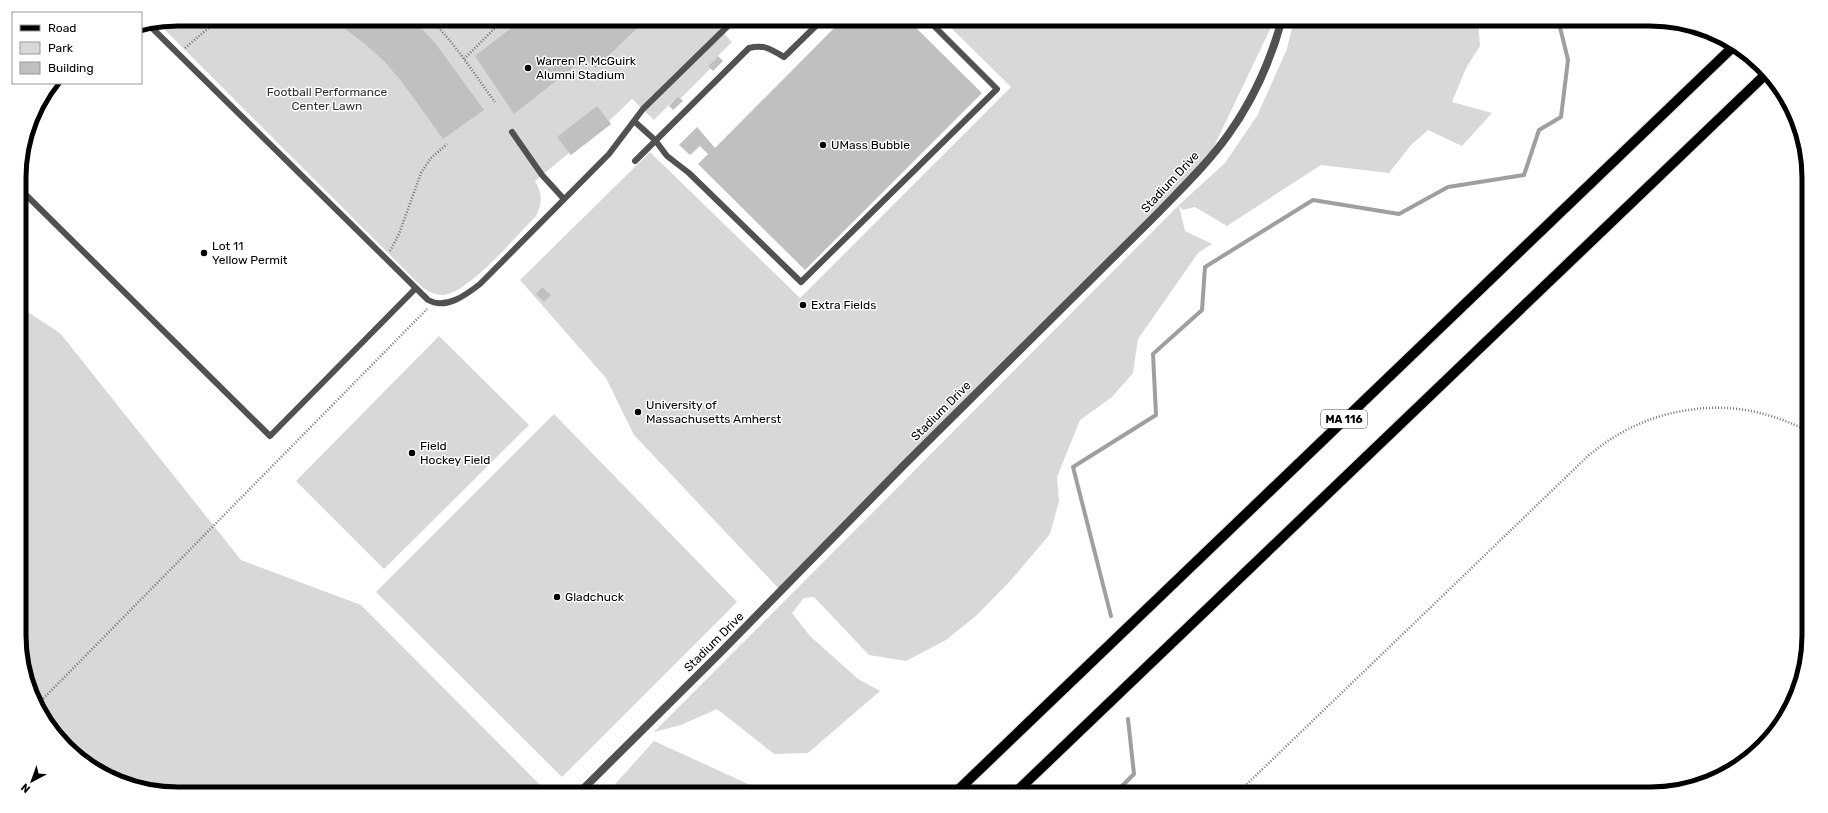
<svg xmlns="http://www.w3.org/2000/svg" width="1828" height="813" viewBox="0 0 1828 813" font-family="Rubik,sans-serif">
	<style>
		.green { fill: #d8d8d8 }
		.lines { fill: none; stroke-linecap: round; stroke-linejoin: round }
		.stream { stroke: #9f9f9f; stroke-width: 4 }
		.building { fill: #c0c0c0 }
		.primary-casing { stroke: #dbdbdb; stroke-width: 12 }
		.path { stroke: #737373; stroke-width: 2.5; stroke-dasharray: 1 2; stroke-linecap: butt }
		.lane { stroke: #515151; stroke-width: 6 }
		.street { stroke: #515151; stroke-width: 8 }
		.primary { stroke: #000; stroke-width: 10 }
		.poi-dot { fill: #000; stroke: #fff; stroke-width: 1.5 }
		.labels { text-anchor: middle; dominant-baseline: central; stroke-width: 3; stroke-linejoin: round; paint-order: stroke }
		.shield { fill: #fff; stroke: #4c4c4c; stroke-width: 1 }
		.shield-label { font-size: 11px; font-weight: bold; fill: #000 }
		.poi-label { font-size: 12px; fill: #000; stroke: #fff; text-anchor: start }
		.park-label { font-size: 12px; fill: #2f2f2f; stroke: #fff }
		.street-label { font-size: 12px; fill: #000; stroke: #fff }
		.rim { fill: none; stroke: #000; stroke-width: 5 }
	</style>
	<rect width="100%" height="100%" fill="#fff"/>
	<path class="green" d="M178 19H720L716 25 732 42 708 66 711 68 681 98 678 96 654 120 632 99 609 121 611 124 571 155 569 153 535 181C542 193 543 203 536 216 517 235 467 295 442 295 434 295 428 291 422 287L158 23Z
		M942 19H1275L1207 161 781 591 634 435 606 378 520 280 650 152 800 298 1011 87Z
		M1294 19H1478L1480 46 1466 68 1452 102 1492 113 1462 146 1428 130 1411 145 1389 173 1321 165 1227 226 1195 207 1183 210 1179 206 1185 231 1212 244 1198 253 1138 339 1133 373 1112 397 1080 420 1057 477 1059 501 1050 534 1012 579 977 615 946 640 906 661 869 655 814 597 804 598 792 613 810 636 858 679 880 691 808 753 774 754 717 709 681 725 654 732 1179 205 1225 163 1257 116 1287 49Z
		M20 307 60 333 241 560 361 605 549 794H178L117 782 81 761 52 732 31 696 20 656Z
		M439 336 529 425 384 569 296 481Z
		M554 414 737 602 562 777 376 592Z
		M654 741 770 794H606Z"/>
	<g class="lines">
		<path class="stream" d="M1111 616 1073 467 1156 415 1153 354 1202 310 1205 267 1313 200 1399 214 1448 187 1524 175 1539 130 1561 117 1568 60 1558 19
			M1114 794 1134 774 1128 719"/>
	</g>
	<path class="building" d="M332 19H413L436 44 484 110 443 139 402 82 384 61 365 44Z
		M523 19H647L595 68 585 58 514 114 475 56Z
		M843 19H907L982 93 805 270 698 164 708 154 700 146 690 155 679 145 697 127 715 148Z
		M718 56 723 61 713 71 708 66Z
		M678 96 683 101 673 110 669 106Z
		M597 106 611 124 571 155 557 137Z
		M542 287 551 295 544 302 536 294Z"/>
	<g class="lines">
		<defs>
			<path id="primary" d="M954 794 1735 45
				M1014 794 1767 73"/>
		</defs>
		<use href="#primary" class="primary-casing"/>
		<path class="path" d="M430 19C455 43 474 74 495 102
			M185 48 212 25 223 19
			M464 59 504 19
			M390 251 399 234 421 173 430 159 447 144
			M37 705 427 309
			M1240 794 1248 783 1589 455C1598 448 1607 441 1616 436 1654 412 1708 402 1751 411 1771 415 1790 422 1808 431"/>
		<path class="lane" d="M149 25 428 300C446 310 466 295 480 284L609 154 643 109 735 19
			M634 121 655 140 667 156 689 173 801 282 997 89 927 19
			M512 132 542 175 563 198
			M635 161 749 48C764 44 771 49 784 57L823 19
			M19 188 270 436 416 288"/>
		<path class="street" d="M578 794 719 654 904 465 1158 213C1182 188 1208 163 1228 135 1253 100 1271 60 1282 19"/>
		<use href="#primary" class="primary"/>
	</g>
	<g class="poi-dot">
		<circle cx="528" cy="68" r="4"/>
		<circle cx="823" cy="145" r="4"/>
		<circle cx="204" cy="253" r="4"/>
		<circle cx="803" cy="305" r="4"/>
		<circle cx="638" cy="412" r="4"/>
		<circle cx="412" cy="453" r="4"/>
		<circle cx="557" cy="597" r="4"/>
	</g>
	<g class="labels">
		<rect class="shield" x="1321" y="410" width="46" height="18" rx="3"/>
		<g class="shield-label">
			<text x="1344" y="419">MA 116</text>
		</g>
		<g class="poi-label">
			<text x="536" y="61">Warren P. McGuirk<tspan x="536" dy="14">Alumni Stadium</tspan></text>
			<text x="831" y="145">UMass Bubble</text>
			<text x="212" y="246">Lot 11<tspan x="212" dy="14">Yellow Permit</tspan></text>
			<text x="811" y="305">Extra Fields</text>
			<text x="646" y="405">University of<tspan x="646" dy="14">Massachusetts Amherst</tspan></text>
			<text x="420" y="446">Field<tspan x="420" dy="14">Hockey Field</tspan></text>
			<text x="565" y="597">Gladchuck</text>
		</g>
		<g class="park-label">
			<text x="327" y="92">Football Performance<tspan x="327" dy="14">Center Lawn</tspan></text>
		</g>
		<g class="street-label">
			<text transform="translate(1170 182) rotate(-47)">Stadium Drive</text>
			<text transform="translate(941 411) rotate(-45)">Stadium Drive</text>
			<text transform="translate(714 642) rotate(-45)">Stadium Drive</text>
		</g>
	</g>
	<path d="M0 0H1828V813H0ZM178 26H1650A152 152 0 0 1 1802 178V635A152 152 0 0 1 1650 787H178A152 152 0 0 1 26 635V178A152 152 0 0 1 178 26Z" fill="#fff" fill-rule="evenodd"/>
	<path class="rim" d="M178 26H1650A152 152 0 0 1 1802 178V635A152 152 0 0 1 1650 787H178A152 152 0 0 1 26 635V178A152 152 0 0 1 178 26Z"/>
	<rect x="12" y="12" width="130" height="72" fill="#ffffff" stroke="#999999"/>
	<rect x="20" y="25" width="20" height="6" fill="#000000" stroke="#999999"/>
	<text x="48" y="32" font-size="12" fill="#000000">Road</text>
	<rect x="20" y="42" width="20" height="12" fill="#d8d8d8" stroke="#999999"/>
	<text x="48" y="52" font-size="12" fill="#000000">Park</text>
	<rect x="20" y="62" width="20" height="12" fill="#c0c0c0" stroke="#999999"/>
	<text x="48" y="72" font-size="12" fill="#000000">Building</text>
	<g transform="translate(32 781) rotate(221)" stroke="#ffffff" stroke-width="3" paint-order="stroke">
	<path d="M0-3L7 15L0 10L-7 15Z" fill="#000000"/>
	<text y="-6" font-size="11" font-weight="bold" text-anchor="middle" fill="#000000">N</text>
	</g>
</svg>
